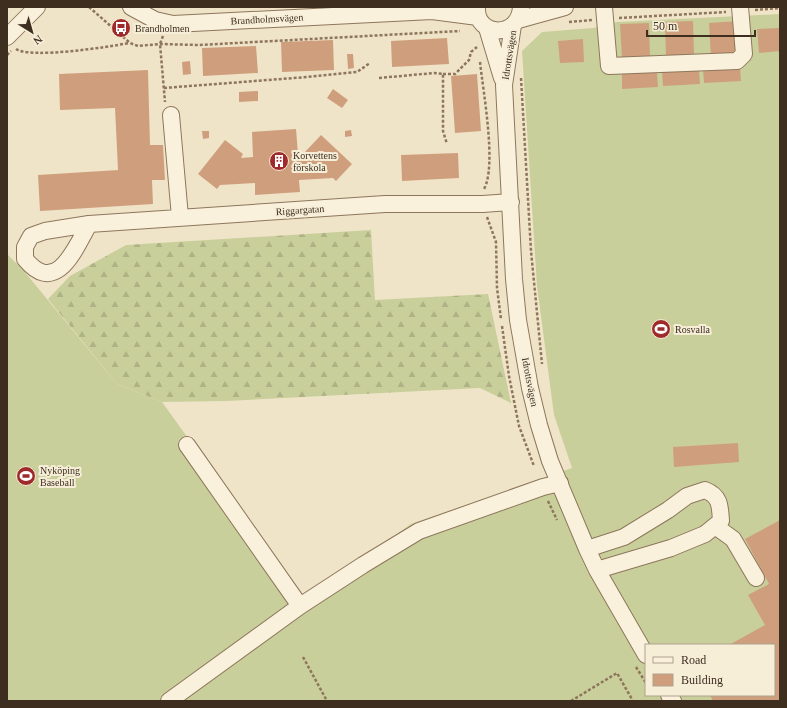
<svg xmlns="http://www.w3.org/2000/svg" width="787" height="708" viewBox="0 0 787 708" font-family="'Times New Roman',serif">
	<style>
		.forest { fill: url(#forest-firs) }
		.pitch { fill: #c9cf9b; fill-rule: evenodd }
		.building { fill: #cf9f7d }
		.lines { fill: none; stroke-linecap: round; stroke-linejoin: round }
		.minor-casing { stroke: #8d765c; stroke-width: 18 }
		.path { stroke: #8d765c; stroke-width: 2.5; stroke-dasharray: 3 2; stroke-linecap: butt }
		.minor { stroke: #faf1dc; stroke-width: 16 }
		.labels { text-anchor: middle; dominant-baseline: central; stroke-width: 4; stroke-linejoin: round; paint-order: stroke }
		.street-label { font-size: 10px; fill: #3d2e20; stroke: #f7eed8 }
		.poi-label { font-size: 10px; fill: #3d2e20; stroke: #f7eed8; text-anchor: start }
	</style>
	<defs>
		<pattern id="forest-firs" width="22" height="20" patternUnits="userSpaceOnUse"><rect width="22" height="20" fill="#c9cf9b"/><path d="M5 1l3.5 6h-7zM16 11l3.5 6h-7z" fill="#aeb285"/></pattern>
	</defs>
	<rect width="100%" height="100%" fill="#f0e4c8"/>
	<path class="forest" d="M371 230 375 300 488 294 511 403 480 388 227 401 162 402 117 384 48 299 70 276 126 245Z"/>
	<path class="pitch" d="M780 14V701H7V254L24 271 117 384 162 402 304 599 411 524 572 468 554 415 537 286 522 51 542 32 593 28 617 22ZM646 645H774V695H646Z"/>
	<path class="building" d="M693 21 694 56 666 57 665 22Z
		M738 21 740 56 711 58 709 23Z
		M649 23 650 58 622 59 620 24Z
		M780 28V51L759 53 757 29Z
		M447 38 449 64 392 67 391 41Z
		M583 39 584 62 560 63 558 41Z
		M333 40 334 70 282 72 281 42Z
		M256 46 258 73 203 76 202 48Z
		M347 54H353L354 68 348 69Z
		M190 61 191 74 183 75 182 62Z
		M740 67 741 81 704 83 703 69Z
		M148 70 150 145H163L165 180H152L153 204 40 211 38 175 118 170 115 108 60 110 59 74Z
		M699 70 700 84 663 86 662 71Z
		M657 72 658 87 622 89V73Z
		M477 74 481 131 455 133 451 76Z
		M333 89 348 100 342 108 327 98Z
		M258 91V101L239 102V92Z
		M296 129 298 154H307L305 152 321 135 352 164 336 181 333 178 299 180 300 192 255 195V183L220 185 217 189 198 174 225 140 243 154 241 158 253 157 252 132Z
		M351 130 352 136 345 137V131Z
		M202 131H209V138L203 139Z
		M458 153 459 178 402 181 401 155Z
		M738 443 739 462 674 467 673 447Z
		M780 520V701H713L710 695H774V645H729L765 625 748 595 769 584 745 539Z"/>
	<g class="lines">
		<defs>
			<path id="minor" d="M131 7 155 20 173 24 432 11 478 17
				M604 7 609 66 737 61 744 54 740 7
				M477 8C476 37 519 39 521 7
				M518 20 565 7
				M513 25 504 85 514 279 518 320 530 388 539 425 550 461 587 549 597 570 646 655
				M487 28 502 78
				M7 37 37 7
				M171 115 180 217
				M89 224C75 249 56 297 25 259V247L31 236 45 231 89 224 385 204H483L511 202
				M187 445 300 606
				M715 526 733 539 756 578
				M587 549 624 537 668 510 687 496 705 490C720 496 720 505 721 521L705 534 671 548 597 570
				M669 695 673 701
				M169 701 300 606 363 565 419 531 543 487 560 483"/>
		</defs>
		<use href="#minor" class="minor-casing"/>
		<path class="path" d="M89 7 130 43 138 46 160 44 199 45 460 31
			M755 10 780 8
			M619 18 726 12
			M569 22 592 20
			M163 36 160 44 165 102
			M16 49C31 59 108 47 129 43
			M7 55 11 51
			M480 62C483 91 497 166 484 189
			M443 74H455L469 60 471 52 477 47
			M379 78 434 73 443 74V131L447 144
			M521 78 531 251 542 364
			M164 88 307 77 357 72 370 63
			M487 217 496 242 497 288 501 319
			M502 326 509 376 519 426 534 466
			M548 501 557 520
			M303 657 327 701
			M636 667 646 683
			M571 701 617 673 633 701"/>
		<use href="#minor" class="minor"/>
	</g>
	<defs>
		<symbol id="bus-disc" viewBox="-11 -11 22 22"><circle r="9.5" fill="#9e2a2b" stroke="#f7eed8"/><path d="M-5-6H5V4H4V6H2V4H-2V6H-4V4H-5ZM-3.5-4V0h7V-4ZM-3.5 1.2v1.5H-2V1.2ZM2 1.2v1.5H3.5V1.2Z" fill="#fff"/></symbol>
		<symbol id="building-disc" viewBox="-11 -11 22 22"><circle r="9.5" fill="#9e2a2b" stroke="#f7eed8"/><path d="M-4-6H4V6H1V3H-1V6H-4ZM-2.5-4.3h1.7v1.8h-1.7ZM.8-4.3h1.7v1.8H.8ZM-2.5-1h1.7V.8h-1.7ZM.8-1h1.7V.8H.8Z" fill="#fff"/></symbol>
		<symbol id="stadium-disc" viewBox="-11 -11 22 22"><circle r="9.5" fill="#9e2a2b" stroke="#f7eed8"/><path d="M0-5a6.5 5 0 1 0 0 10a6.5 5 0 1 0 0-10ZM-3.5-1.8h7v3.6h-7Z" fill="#fff"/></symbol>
	</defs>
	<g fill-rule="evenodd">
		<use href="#bus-disc" x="110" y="17" width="22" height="22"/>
		<use href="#building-disc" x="268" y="150" width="22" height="22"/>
		<use href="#stadium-disc" x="650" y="318" width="22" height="22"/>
		<use href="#stadium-disc" x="15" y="465" width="22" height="22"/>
	</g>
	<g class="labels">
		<g class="street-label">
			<text transform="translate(267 19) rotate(-3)">Brandholmsvägen</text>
			<text transform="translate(509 55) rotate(-81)">Idrottsvägen</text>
			<text transform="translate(300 210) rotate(-4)">Riggargatan</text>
			<text transform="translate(530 382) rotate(79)">Idrottsvägen</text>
		</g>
		<g class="poi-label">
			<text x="135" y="28">Brandholmen</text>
			<text x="293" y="155">Korvettens<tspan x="293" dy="12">förskola</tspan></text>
			<text x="675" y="329">Rosvalla</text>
			<text x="40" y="470">Nyköping<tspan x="40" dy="12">Baseball</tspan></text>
		</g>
	</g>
	<rect width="787" height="708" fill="none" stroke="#3d2e20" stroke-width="16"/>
	<rect x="645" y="644" width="130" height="52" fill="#f7eed8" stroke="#ada18e"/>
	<rect x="653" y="657" width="20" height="6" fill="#faf1dc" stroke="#ada18e"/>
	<text x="681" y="664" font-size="12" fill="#3d2e20">Road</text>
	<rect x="653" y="674" width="20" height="12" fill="#cf9f7d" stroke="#ada18e"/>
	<text x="681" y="684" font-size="12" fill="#3d2e20">Building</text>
	<g transform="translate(32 32) rotate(143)" stroke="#f7eed8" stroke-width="3" paint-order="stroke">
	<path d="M0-3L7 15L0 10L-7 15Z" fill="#3d2e20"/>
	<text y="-6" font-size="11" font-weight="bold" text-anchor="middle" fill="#3d2e20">N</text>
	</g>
	<path d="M647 30v6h108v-6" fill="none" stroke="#3d2e20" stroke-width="2"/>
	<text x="653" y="30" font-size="12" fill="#3d2e20" stroke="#f7eed8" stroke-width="3" paint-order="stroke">50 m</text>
</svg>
